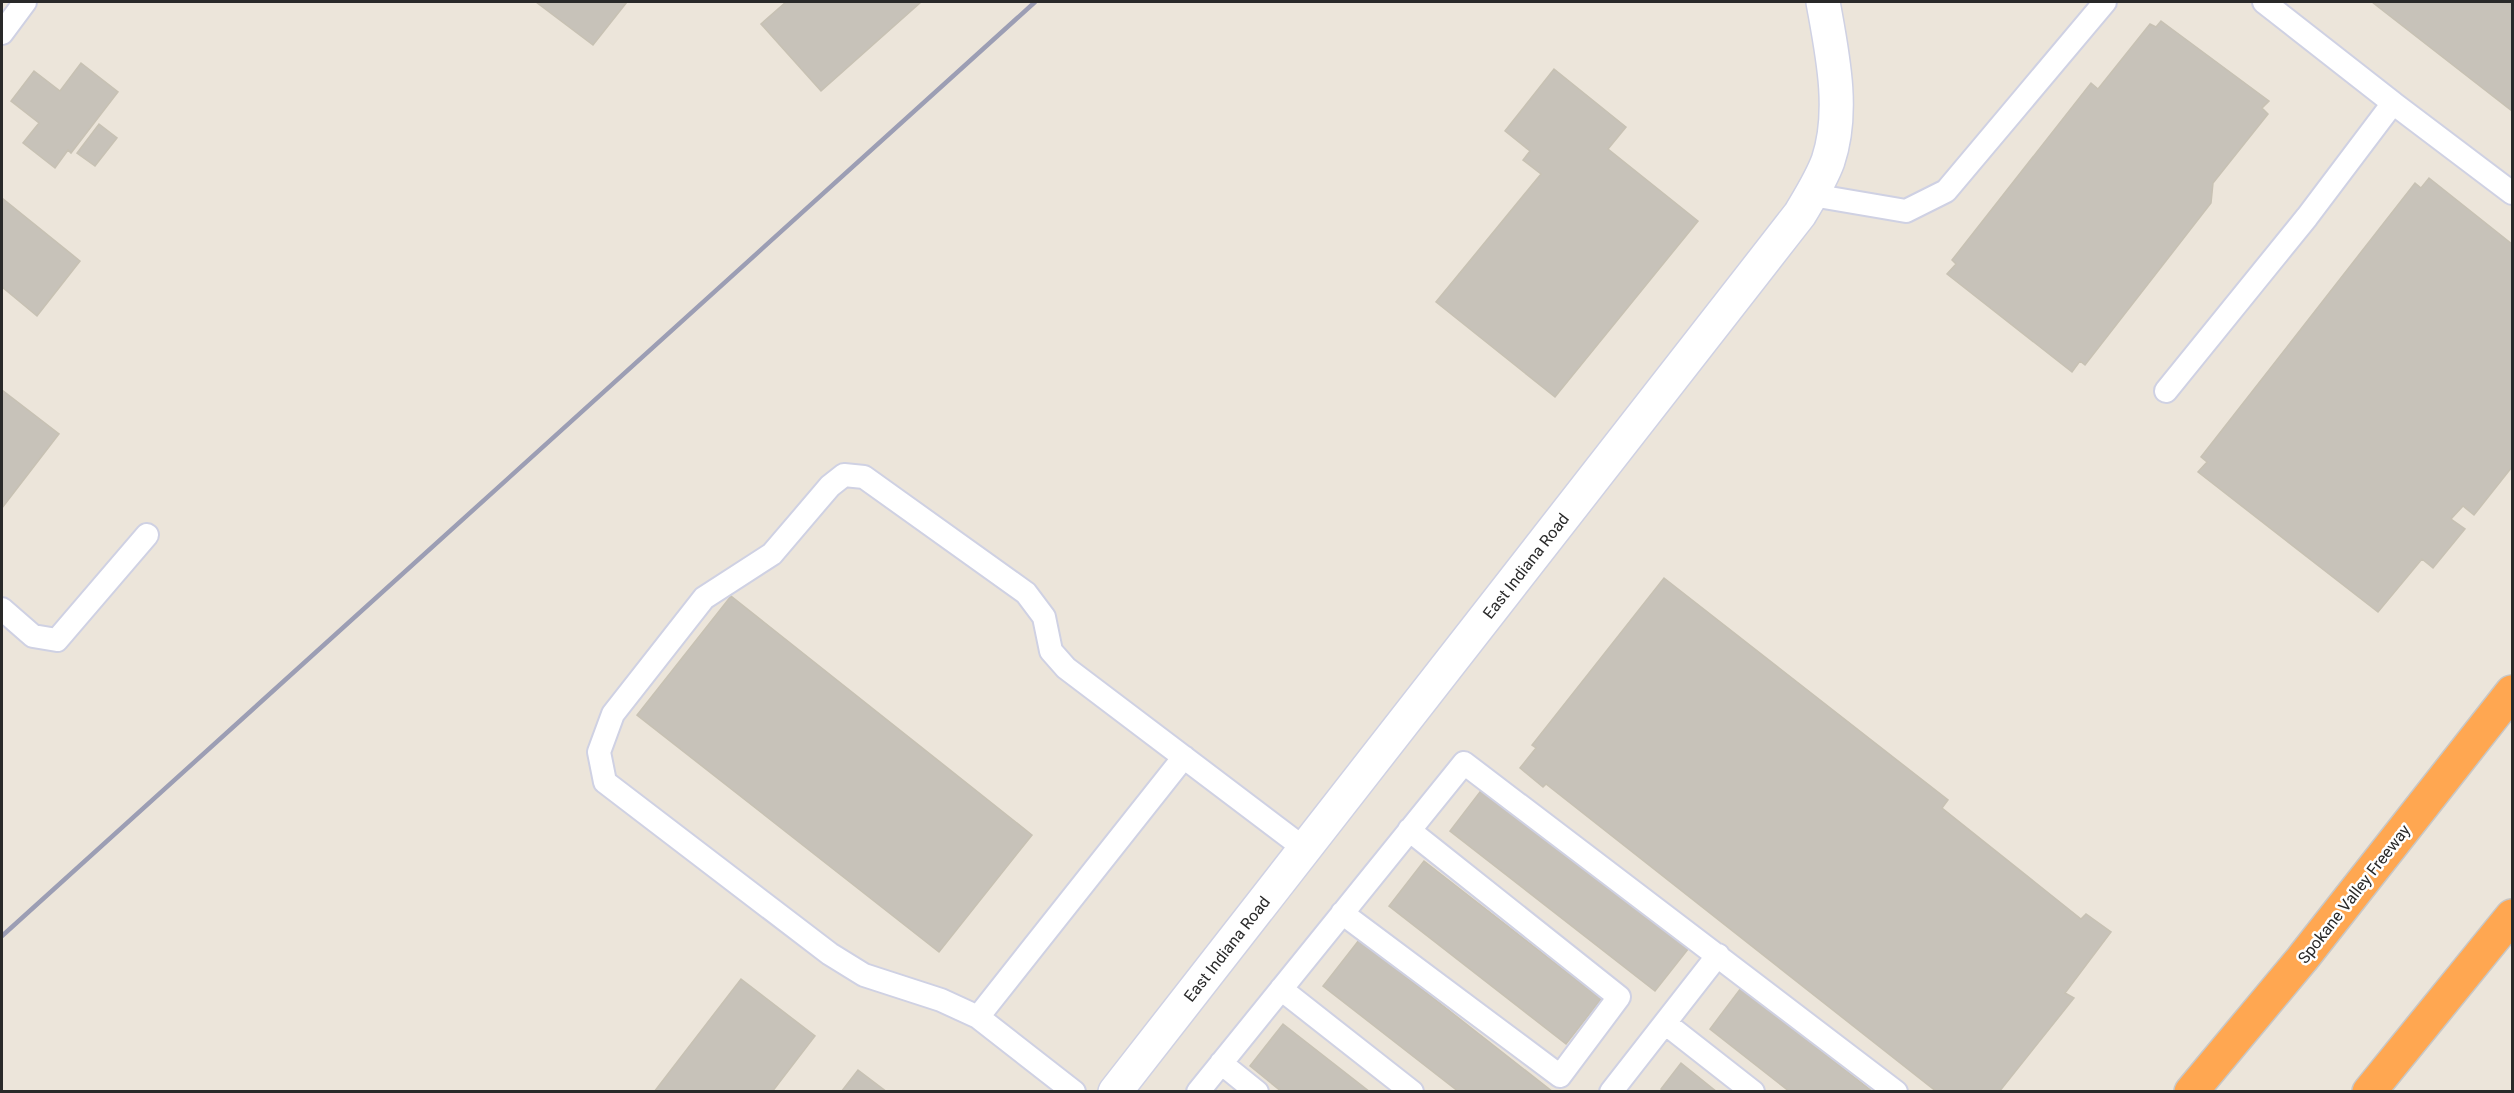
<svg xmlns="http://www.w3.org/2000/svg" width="2514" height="1093" viewBox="0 0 2514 1093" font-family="Roboto,sans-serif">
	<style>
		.building { fill: #c7c2b9; stroke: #c7c1b3; stroke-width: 1.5 }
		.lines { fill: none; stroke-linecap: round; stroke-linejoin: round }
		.lane-casing { stroke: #cfd1e3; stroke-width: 26 }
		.street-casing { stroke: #cfd1e3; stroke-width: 36 }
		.highway-casing { stroke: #c7c7c7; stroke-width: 36 }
		.lane { stroke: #fff; stroke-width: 22 }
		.street { stroke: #fff; stroke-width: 33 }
		.highway { stroke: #ffa751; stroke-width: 33 }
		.rail { stroke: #9c9eb4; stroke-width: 4.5 }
		.labels { text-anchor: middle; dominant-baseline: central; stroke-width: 5; stroke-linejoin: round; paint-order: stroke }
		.street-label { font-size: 16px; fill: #292929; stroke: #fff }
	</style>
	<rect width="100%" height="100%" fill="#ece5da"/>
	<path class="building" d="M536 2H627L593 45Z
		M786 2H921L821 91 761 24Z
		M2372 2H2512V111Z
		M2161 21 2269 101 2262 108 2268 114 2213 183 2211 203 2085 365 2080 361 2072 372 1947 274 1956 264 1952 260 2091 83 2098 89 2150 24 2156 27Z
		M81 63 118 92 71 153 68 150 55 168 23 143 39 123 11 101 34 71 60 91Z
		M1554 69 1626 127 1608 149 1698 221 1555 397 1436 302 1541 174 1523 160 1530 151 1505 131Z
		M99 124 117 138 95 166 77 153Z
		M2429 178 2512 244V467L2474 515 2463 506 2451 519 2465 529 2433 568 2422 559 2378 612 2198 472 2207 462 2201 457 2415 183 2421 188Z
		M2 198 80 261 37 316 2 287Z
		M2 390 59 434 2 508Z
		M1664 578 1948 800 1942 808 2081 919 2086 914 2111 932 2065 993 2074 998 1999 1092H1937L1546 784 1543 787 1520 768 1536 748 1532 745Z
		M731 596 1032 835 939 952 637 715Z
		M1483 788 1689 948 1655 991 1450 831Z
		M1424 861 1601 999 1566 1044 1389 906Z
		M1359 940 1553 1092H1459L1323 986Z
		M741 979 815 1036 772 1092H654Z
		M1741 988 1873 1092H1790L1710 1029Z
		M1283 1024 1370 1092H1282L1250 1066Z
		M1681 1063 1717 1092H1663L1661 1089Z
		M858 1070 887 1092H841Z"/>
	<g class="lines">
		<defs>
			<path id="lane" d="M2 33 25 2
				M2393 103 2512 193
				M1812 195 1906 211 1946 191 2105 2
				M2166 391 2307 217 2393 103 2264 2
				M2 609 33 636 57 640 147 535
				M1342 913 1560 1076 1619 997 1409 830
				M1281 989 1412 1092
				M978 1017 1184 757
				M1665 1023 1753 1092
				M1221 1063 1257 1092
				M1074 1092 978 1017 941 1000 864 975 830 954 605 782 599 752 613 714 704 598 772 554 830 486 844 475 864 477 1026 593 1044 617 1051 651 1066 668 1305 849
				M1198 1092 1464 763 1896 1092
				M1611 1092 1718 955"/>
			<path id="street" d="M1115 1092 1800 214C1810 197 1821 180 1828 161 1845 111 1832 52 1823 2"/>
			<path id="highway" d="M2191 1092 2302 959 2512 692
				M2369 1092 2512 916"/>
		</defs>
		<use href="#lane" class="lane-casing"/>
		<use href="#street" class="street-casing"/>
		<use href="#highway" class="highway-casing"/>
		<use href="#lane" class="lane"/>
		<use href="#street" class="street"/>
		<use href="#highway" class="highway"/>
		<path class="rail" d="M2 936 1035 2"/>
	</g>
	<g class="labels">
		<g class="street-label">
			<text transform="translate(1526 566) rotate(-52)">East Indiana Road</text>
			<text transform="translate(2354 894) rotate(-52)">Spokane Valley Freeway</text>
			<text transform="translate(1227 949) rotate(-52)">East Indiana Road</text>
		</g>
	</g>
	<rect width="2514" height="1093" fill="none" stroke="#292929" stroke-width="6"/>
</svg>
